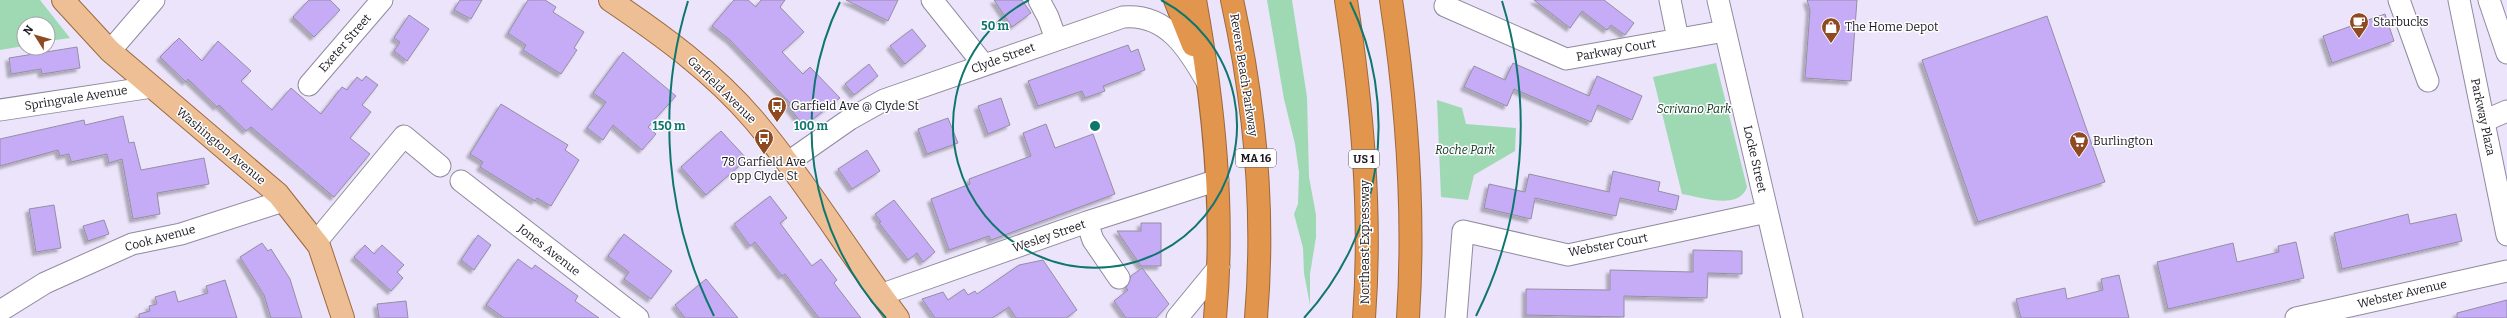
<svg xmlns="http://www.w3.org/2000/svg" width="2507" height="318" viewBox="0 0 2507 318" font-family="Bitter,serif">
	<style>
		.green { fill: #9ed9b4 }
		.building { fill: #c6acf7; stroke: #958ea2; filter: url(#shadow) }
		.lines { fill: none; stroke-linecap: round; stroke-linejoin: round }
		.minor-casing { stroke: #918a9e; stroke-width: 23 }
		.major-casing { stroke: #9c693d; stroke-width: 24 }
		.highway-casing { stroke: #9c693d; stroke-width: 24 }
		.minor { stroke: #fff; stroke-width: 21 }
		.major { stroke: #eebf94; stroke-width: 22 }
		.highway { stroke: #e2954d; stroke-width: 22 }
		.ring { fill: none; stroke: #0f766e; stroke-width: 2 }
		.labels { text-anchor: middle; dominant-baseline: central; stroke-width: 3; stroke-linejoin: round; paint-order: stroke }
		.shield { fill: #fff; stroke: #5f5d63; stroke-width: 1 }
		.shield-label { font-size: 11px; font-weight: bold; fill: #1b1820 }
		.poi-label { font-size: 12px; fill: #1b1820; stroke: #fff; text-anchor: start }
		.street-label { font-size: 12px; fill: #1b1820; stroke: #fff }
		.park-label { font-size: 12px; font-style: italic; fill: #0d321e; stroke: #fff }
		.centre { fill: #0f766e; stroke: #fff; stroke-width: 2 }
		.ring-label { font-size: 12px; text-anchor: middle; font-weight: bold; fill: #0f766e; stroke: #fff; stroke-width: 3; stroke-linejoin: round; paint-order: stroke }
	</style>
	<defs>
		<filter id="shadow"><feDropShadow dx="-3.5" dy="3.5" stdDeviation="1" flood-color="#0004"/></filter>
	</defs>
	<rect width="100%" height="100%" fill="#ebe4fa"/>
	<path class="green" d="M0 0H40L70 38 48 41V24H24V46L0 50Z
		M1267 0H1292L1307 97 1309 177 1316 215V237L1310 274V305L1304 273 1303 248 1294 214 1298 204 1299 172 1295 144 1284 99Z
		M1716 63 1747 187C1739 211 1701 197 1682 194L1653 77Z
		M1437 100 1462 108 1466 124 1516 128 1515 151 1474 175 1468 200 1441 197Z"/>
	<path class="building" d="M309 0H330L340 10 314 37 293 17Z
		M460 0H482L471 19 454 10Z
		M528 0H545L556 7 553 12 584 32 574 48 577 50 561 74 523 50 526 45 508 33Z
		M734 0H748L756 7 761 0H785L780 7 804 32 782 52 803 74 810 67 840 98 804 126 788 106 791 104 730 40 712 26Z
		M846 0H898L888 21Z
		M994 0H1022L1031 13 1012 27Z
		M1534 0H1604L1634 23 1625 35 1611 25 1607 30 1582 11 1570 28Z
		M1807 0H1857L1851 81 1805 78 1810 10Z
		M2385 14 2394 41 2332 63 2323 36Z
		M409 15 429 29 407 61 394 51 400 42 394 38Z
		M2047 16 2105 182 1978 222 1922 60Z
		M912 29 926 46 905 64 890 46Z
		M179 38 202 61 218 41 251 71 241 81 272 110 291 88 321 114 342 87 347 90 357 77 362 81 366 76 378 85 362 105 371 112 350 138 370 154 334 197 251 127 246 131 219 105 217 107 188 79 186 82 160 57Z
		M1128 45 1131 52 1138 49 1145 70 1103 86 1105 91 1085 98 1082 91 1038 106 1028 81Z
		M77 47 80 68 42 74 41 69 11 74 9 58Z
		M623 52 676 96 648 127 656 134 642 150 613 125 603 140 587 128 606 102 593 93Z
		M1513 63 1589 96 1597 76 1642 96 1632 120 1598 105 1591 122 1514 89 1507 106 1464 87 1474 66 1505 80Z
		M869 64 878 76 854 95 845 84Z
		M1001 98 1010 125 988 134 978 106Z
		M501 104 568 145 565 150 579 160 551 206 537 198 535 201 480 167 483 162 470 154Z
		M123 116 129 143 134 142 141 170 204 158 209 184 157 193 160 214 133 219 122 159 109 163 107 154 71 162 69 154 60 156 58 150 0 166V139L84 120 85 125Z
		M948 118 958 143 927 154 918 129Z
		M1046 124 1055 148 1093 134 1115 194 991 240 989 236 949 250 931 199 970 184 969 179 1031 156 1023 133Z
		M721 131 747 159 706 195 681 167Z
		M867 150 880 171 852 189 838 169Z
		M1613 171 1660 182 1658 191 1679 196 1676 210 1620 198 1616 216 1535 198 1531 219 1484 208 1489 184 1525 192 1529 174 1609 192Z
		M770 196 787 218 780 223 812 266 821 259 837 280 834 283 861 318H819L785 274 782 276 755 242 750 246 734 224Z
		M894 200 935 252 923 262 917 253 908 260 879 223 881 222 875 214Z
		M54 205 61 248 36 252 29 209Z
		M2408 214 2410 224 2456 214 2462 241 2342 269 2334 233Z
		M104 220 109 234 88 241 83 226Z
		M1141 223H1161V266H1141L1117 231H1141Z
		M624 234 672 271 651 299 624 279 629 272 608 256Z
		M478 235 491 245 474 270 461 260Z
		M2296 242 2304 278 2168 309 2157 262 2233 243 2237 262 2279 252 2278 246Z
		M262 243 268 251 271 249 290 279 302 318H271L264 295 240 257Z
		M365 245 374 254 382 245 404 265 397 272 403 278 391 291 354 257Z
		M1693 250 1742 251V274L1708 273 1707 298 1624 296V317L1526 315V289L1610 290V270L1693 272Z
		M518 259 532 269 535 265 553 278 578 296 575 301 599 318H504L486 305Z
		M1043 260 1077 310 1066 318H1016L1009 307 992 318H935L922 299 943 292 948 300 964 289 968 295 975 291 977 294 1019 265Z
		M1142 268 1169 304 1156 318H1126L1114 301 1128 290 1126 288 1131 276Z
		M2119 275 2129 318H2021L2016 299 2065 288 2067 299 2103 290 2101 279Z
		M706 279 738 318H685L675 305Z
		M225 280 237 318H139V314L150 311 149 306 157 304 155 297 175 291 178 302 208 293 206 286Z
		M2507 300V318H2457V313Z
		M406 301 408 318H379L377 304Z"/>
	<g class="lines">
		<defs>
			<path id="minor" d="M932 0 984 65
				M1039 0 1048 17 1056 39
				M1670 0 1678 39
				M1718 0 1792 318
				M2399 0 2428 81
				M2459 0 2507 235
				M2489 0 2507 53
				M1445 6 1566 59 1725 31
				M110 51 154 0
				M309 85 382 0
				M0 110 152 87
				M2484 121 2507 111
				M787 163 850 119 884 100 1123 17C1166 13 1188 48 1207 82
				M461 181 638 318
				M1087 222 1093 240 1119 278
				M316 242 404 136 440 166
				M880 295 1087 222 1218 180
				M0 311 45 283 132 244 181 234 283 201
				M1177 318 1219 267
				M1456 318 1463 231 1568 255 1767 212
				M2296 318 2507 271"/>
			<path id="major" d="M63 0 110 51 278 194 319 246 343 318
				M610 0C662 35 713 72 754 120 806 182 849 253 898 318"/>
			<path id="highway" d="M1175 0 1193 45
				M1195 0C1214 105 1225 212 1215 318
				M1232 0C1255 104 1265 212 1256 318
				M1346 0C1362 105 1372 212 1364 318
				M1391 0C1407 105 1415 212 1408 318"/>
		</defs>
		<use href="#minor" class="minor-casing"/>
		<use href="#major" class="major-casing"/>
		<use href="#highway" class="highway-casing"/>
		<use href="#minor" class="minor"/>
		<use href="#major" class="major"/>
		<use href="#highway" class="highway"/>
	</g>
	<g class="ring">
		<path d="M1161 0A142 142 0 1 1 1029 0"/>
		<path d="M886 318A284 284 0 0 1 840 2M1350 2A284 284 0 0 1 1304 318"/>
		<path d="M714 316A426 426 0 0 1 688 1M1502 1A426 426 0 0 1 1476 316"/>
	</g>
	<defs>
		<symbol id="cafe-pin" viewBox="-11 -11 22 30"><path d="M0 17L-7.5 6A9.5 9.5 0 1 1 7.5 6Z" fill="#8f4a21" stroke="#fff"/><path d="M-5.5-4.5H6V0H3Q3 3.5 0 3.5H-2.5Q-5.5 3.5-5.5 0ZM3-3.2v2h1.7v-2ZM-6 4.5H4V6H-6Z" fill="#fff"/></symbol>
		<symbol id="shop-pin" viewBox="-11 -11 22 30"><path d="M0 17L-7.5 6A9.5 9.5 0 1 1 7.5 6Z" fill="#8f4a21" stroke="#fff"/><path d="M-5-2.5h2.3a2.7 3.5 0 0 1 5.4 0H5L5.5 6h-11ZM-1.5-2.5h3a1.5 2.3 0 0 0-3 0Z" fill="#fff"/></symbol>
		<symbol id="bus-pin" viewBox="-11 -11 22 30"><path d="M0 17L-7.5 6A9.5 9.5 0 1 1 7.5 6Z" fill="#8f4a21" stroke="#fff"/><path d="M-5-6H5V4H4V6H2V4H-2V6H-4V4H-5ZM-3.5-4V0h7V-4ZM-3.5 1.2v1.5H-2V1.2ZM2 1.2v1.5H3.5V1.2Z" fill="#fff"/></symbol>
		<symbol id="supermarket-pin" viewBox="-11 -11 22 30"><path d="M0 17L-7.5 6A9.5 9.5 0 1 1 7.5 6Z" fill="#8f4a21" stroke="#fff"/><path d="M-6-5.5h2.5l.6 2H6L4.5 2H-2.5L-4.4-4H-6ZM-1.5 3.2a1.3 1.3 0 1 0 .1 0ZM3 3.2a1.3 1.3 0 1 0 .1 0Z" fill="#fff"/></symbol>
	</defs>
	<g fill-rule="evenodd">
		<use href="#cafe-pin" x="2348" y="11" width="22" height="30"/>
		<use href="#shop-pin" x="1820" y="16" width="22" height="30"/>
		<use href="#bus-pin" x="766" y="95" width="22" height="30"/>
		<use href="#bus-pin" x="753" y="127" width="22" height="30"/>
		<use href="#supermarket-pin" x="2068" y="130" width="22" height="30"/>
	</g>
	<g class="labels">
		<g class="shield">
			<rect x="1236" y="149" width="40" height="18" rx="3"/>
			<rect x="1349" y="150" width="30" height="18" rx="3"/>
		</g>
		<g class="shield-label">
			<text x="1256" y="158">MA 16</text>
			<text x="1364" y="159">US 1</text>
		</g>
		<g class="poi-label">
			<text x="2373" y="22">Starbucks</text>
			<text x="1845" y="27">The Home Depot</text>
			<text x="791" y="106">Garfield Ave @ Clyde St</text>
			<text x="2093" y="141">Burlington</text>
			<text x="764" y="162" text-anchor="middle">78 Garfield Ave<tspan x="764" dy="14">opp Clyde St</tspan></text>
		</g>
		<g class="street-label">
			<text transform="translate(345 43) rotate(-49)">Exeter Street</text>
			<text transform="translate(1616 50) rotate(-10)">Parkway Court</text>
			<text transform="translate(1003 58) rotate(-20)">Clyde Street</text>
			<text transform="translate(1244 75) rotate(81)">Revere Beach Parkway</text>
			<text transform="translate(722 90) rotate(44)">Garfield Avenue</text>
			<text transform="translate(76 98) rotate(-9)">Springvale Avenue</text>
			<text transform="translate(2483 117) rotate(78)">Parkway Plaza</text>
			<text transform="translate(221 146) rotate(40)">Washington Avenue</text>
			<text transform="translate(1755 159) rotate(77)">Locke Street</text>
			<text transform="translate(1049 236) rotate(-19)">Wesley Street</text>
			<text transform="translate(160 238) rotate(-15)">Cook Avenue</text>
			<text transform="translate(1365 242) rotate(-90)">Northeast Expressway</text>
			<text transform="translate(1608 245) rotate(-11)">Webster Court</text>
			<text transform="translate(549 250) rotate(38)">Jones Avenue</text>
			<text transform="translate(2402 294) rotate(-13)">Webster Avenue</text>
		</g>
		<g class="park-label">
			<text x="1694" y="109">Scrivano Park</text>
			<text x="1465" y="150">Roche Park</text>
		</g>
	</g>
	<circle cx="1095" cy="126" r="6" class="centre"/>
	<g class="ring-label">
		<text x="995" y="30">50 m</text>
		<text x="811" y="130">100 m</text>
		<text x="669" y="130">150 m</text>
	</g>
	<g transform="translate(36 36) rotate(307)"><circle r="19" fill="#ffffff" stroke="#a4a3a6"/>
	<path d="M0-3L7 15L0 10L-7 15Z" fill="#8f4a21"/>
	<text y="-6" font-size="11" font-weight="bold" text-anchor="middle" fill="#1b1820">N</text>
	</g>
</svg>
